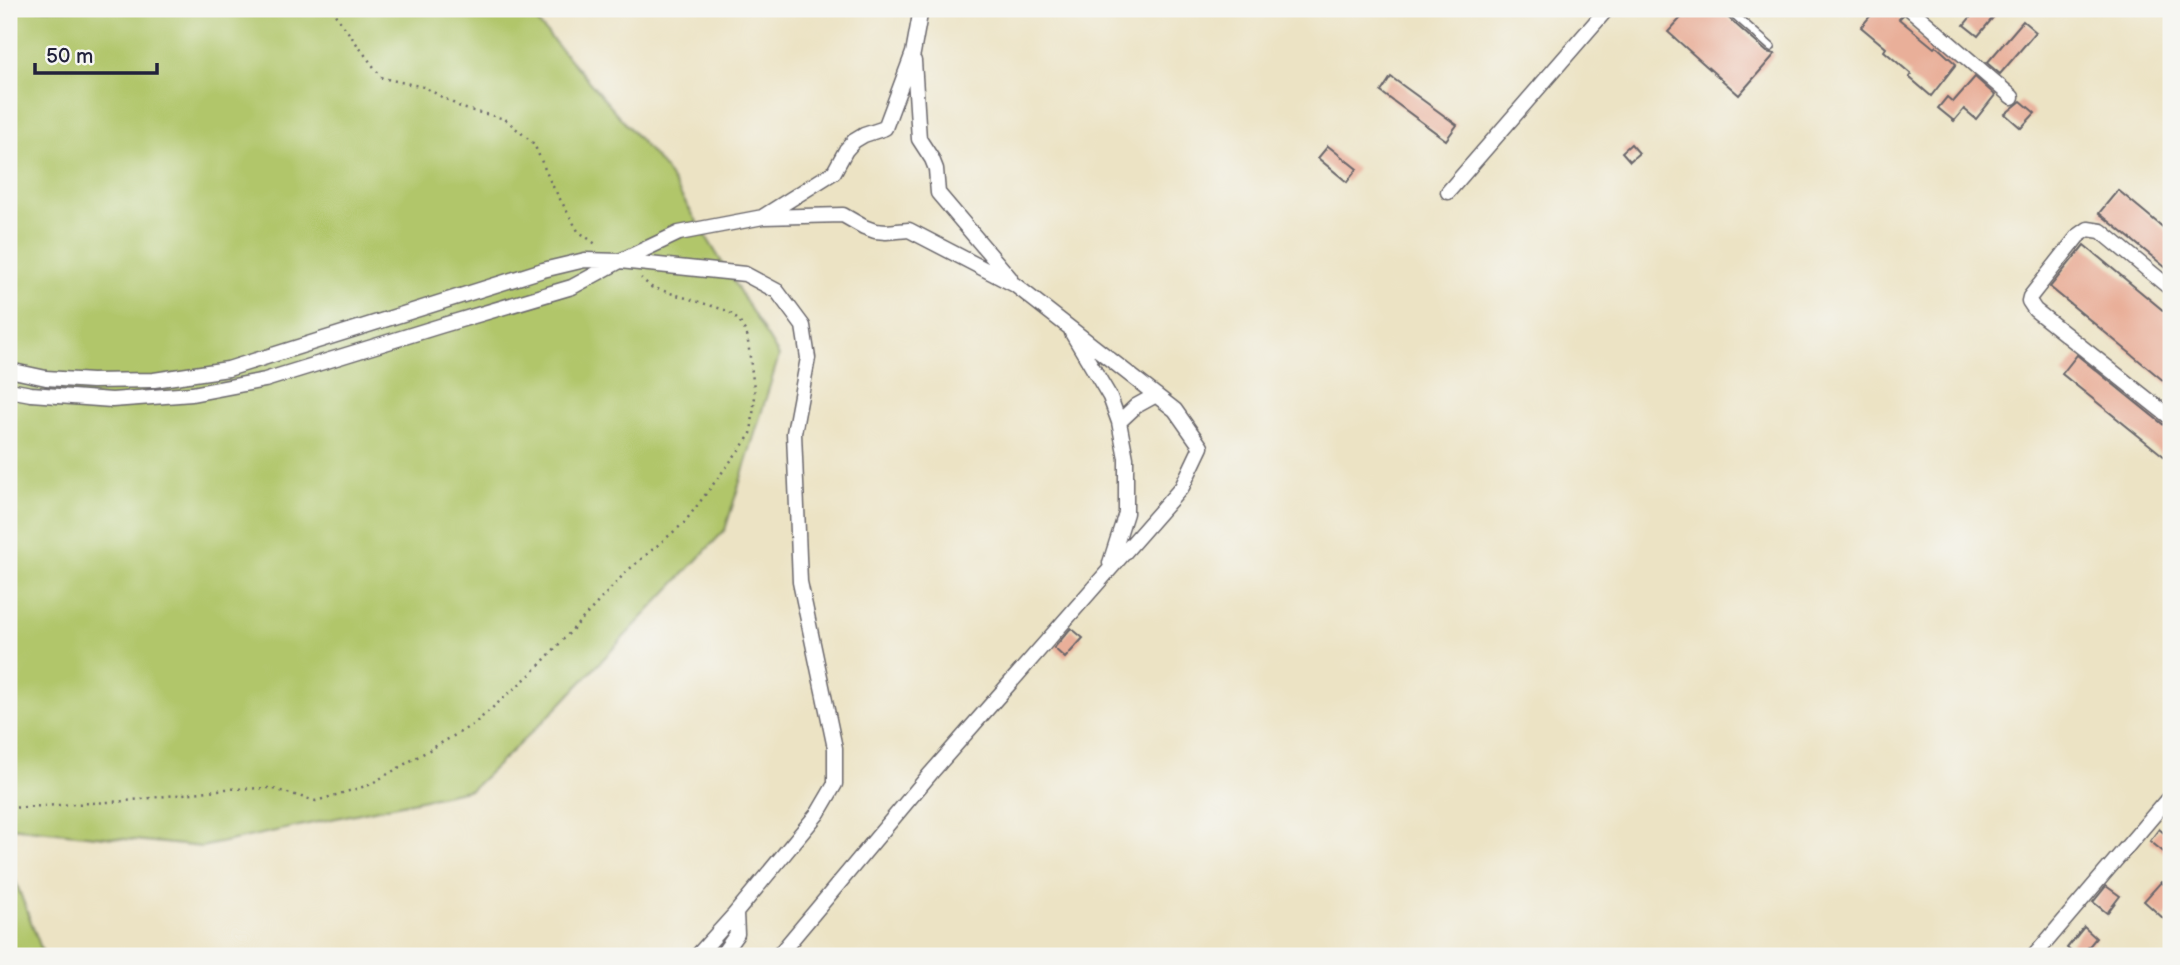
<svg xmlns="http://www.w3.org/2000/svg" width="2180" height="965" viewBox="0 0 2180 965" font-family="'Balsamiq Sans',sans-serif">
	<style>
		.green { fill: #b1c66a; stroke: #6a7452; stroke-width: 2 }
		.building { fill: #e9af99 }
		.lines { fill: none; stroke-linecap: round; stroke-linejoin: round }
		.lane-casing { stroke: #69666b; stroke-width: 10 }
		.street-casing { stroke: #69666b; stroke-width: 17 }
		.path { stroke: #69666b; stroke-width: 2.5; stroke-dasharray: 2 5; stroke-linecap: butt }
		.lane { stroke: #fff; stroke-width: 7 }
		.street { stroke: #fff; stroke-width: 14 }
	</style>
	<rect width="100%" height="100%" fill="#f6f6f2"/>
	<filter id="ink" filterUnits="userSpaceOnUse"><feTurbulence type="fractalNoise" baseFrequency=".0143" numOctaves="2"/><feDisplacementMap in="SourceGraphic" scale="14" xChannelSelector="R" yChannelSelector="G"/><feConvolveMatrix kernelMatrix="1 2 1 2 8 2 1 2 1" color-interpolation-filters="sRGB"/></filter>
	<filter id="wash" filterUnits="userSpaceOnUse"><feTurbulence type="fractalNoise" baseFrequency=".00686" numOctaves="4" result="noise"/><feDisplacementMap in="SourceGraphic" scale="28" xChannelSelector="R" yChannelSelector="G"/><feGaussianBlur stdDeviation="1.57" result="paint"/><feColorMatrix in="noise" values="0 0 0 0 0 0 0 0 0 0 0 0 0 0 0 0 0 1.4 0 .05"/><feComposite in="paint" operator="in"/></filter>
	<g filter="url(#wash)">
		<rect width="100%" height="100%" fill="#ece3c4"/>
		<path class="green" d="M9 9H526L665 169 779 356 725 530 558 707 472 789 201 847 9 827Z
			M9 864 44 956H9Z"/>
		<g id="blocks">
			<path class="building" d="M1689 9H1722L1724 14 1767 52 1775 54 1739 95 1668 32Z
				M1876 9H1901L1903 15 1899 19 1934 48 1936 46 1956 64 1931 96 1909 77 1911 74 1884 51 1886 48 1861 27Z
				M1977 9H2000L1978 36 1964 25Z
				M2023 21 2036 32 2000 74 1987 63Z
				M1391 77 1457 125 1446 140 1381 92Z
				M1975 77 1995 95 1976 119 1964 109 1954 121 1938 108 1947 97 1953 102Z
				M2021 101 2035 113 2021 128 2005 114Z
				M1631 144 1639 153 1630 161 1622 152Z
				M1328 146 1357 169 1347 182 1318 158Z
				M2118 190 2171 234V272L2099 213Z
				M2084 245 2171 317V387L2050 287Z
				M2077 355 2165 426 2171 428V462L2062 374Z
				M1071 628 1083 638 1065 658 1054 648Z
				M2159 829 2171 839V858L2150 841Z
				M2161 882 2171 890V911L2164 919 2144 901Z
				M2106 886 2120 896 2107 913 2093 902Z
				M2084 927 2096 938 2081 956H2076L2067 948Z"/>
		</g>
	</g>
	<g filter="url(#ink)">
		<use href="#blocks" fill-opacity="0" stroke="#69666b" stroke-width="2"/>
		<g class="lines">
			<defs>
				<path id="lane" d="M1728 9 1771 47"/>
				<path id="street" d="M1910 9 2012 97
					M914 61 919 139 932 159 936 169 938 193 1010 278
					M1448 192 1607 9
					M764 216 834 172 846 150 854 141 864 135 885 128 913 53 921 9
					M2171 289 2101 231 2088 229 2078 236 2030 297 2029 301 2035 310 2171 418
					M1072 333 1110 397 1119 422 1126 458V513L1110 563
					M9 370 46 378 92 381 154 380 228 369 543 270 585 260 620 261 745 274 777 291 803 326 808 358 794 433 800 582 835 748V784L818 813 734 915 697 956
					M9 390 31 394 112 400 192 394 265 380 440 326 572 287 620 261 679 233 763 217 843 215 864 227 875 231 886 232 909 230 1015 285 1175 410 1201 447 1182 487 931 773 778 956
					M1119 422 1136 406 1156 395
					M721 956 737 934 736 913
					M2034 956 2171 795"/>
			</defs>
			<use href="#lane" class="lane-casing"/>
			<use href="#street" class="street-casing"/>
			<path class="path" d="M331 9 382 78 424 87 462 108 505 119 534 144 551 183 578 231 597 245
				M9 808 125 801 226 789 270 788 316 801 369 785 474 724 533 672 627 571 684 523 751 434 755 396 747 334 739 321 728 311 651 287 641 278"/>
			<use href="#lane" class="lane"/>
			<use href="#street" class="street"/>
		</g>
	</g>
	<rect width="2180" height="965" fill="none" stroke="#f6f6f2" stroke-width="35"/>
	<path d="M35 63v10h122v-10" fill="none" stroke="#22223b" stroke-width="3.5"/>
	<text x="46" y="63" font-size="21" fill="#22223b" stroke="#f6f6f2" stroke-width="5" paint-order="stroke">50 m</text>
</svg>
